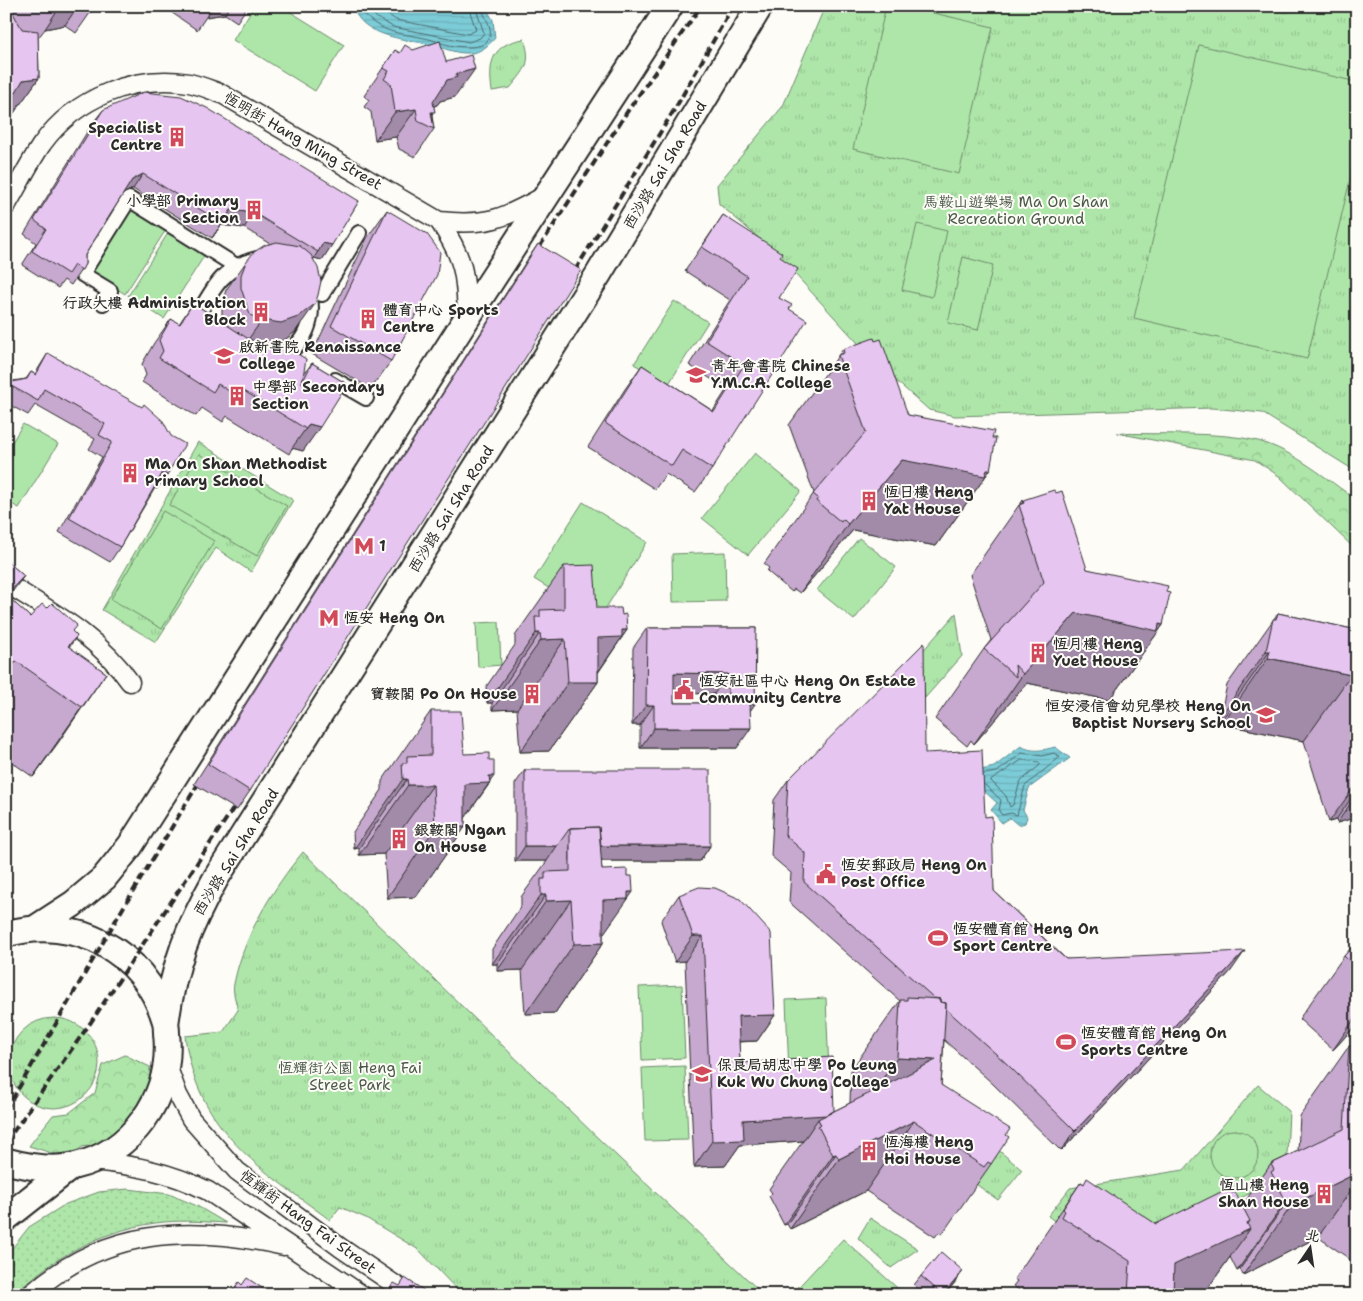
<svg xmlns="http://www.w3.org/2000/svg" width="1363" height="1301" viewBox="0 0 1363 1301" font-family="'Shantell Sans','LXGW WenKai TC',sans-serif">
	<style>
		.grass { fill: url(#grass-dots); stroke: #6c886a }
		.forest { fill: url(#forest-crowns); stroke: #6c886a }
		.park { fill: url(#park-tufts); stroke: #6c886a }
		.pitch { fill: #aee6a9; stroke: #6c886a }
		.water { fill: url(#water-rules); stroke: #5c8c92 }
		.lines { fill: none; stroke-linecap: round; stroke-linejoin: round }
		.shore { stroke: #4b6b70; stroke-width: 1 }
		.pedestrian-casing { stroke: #2b2b2b; stroke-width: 18 }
		.minor-casing { stroke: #2b2b2b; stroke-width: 21 }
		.secondary-casing { stroke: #2b2b2b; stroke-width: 29 }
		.pedestrian { stroke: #fdfcf7; stroke-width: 14 }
		.minor { stroke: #fdfcf7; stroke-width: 18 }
		.secondary { stroke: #fdfcf7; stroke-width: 25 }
		.rail { stroke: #2b2b2b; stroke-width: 4; stroke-dasharray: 8 4; stroke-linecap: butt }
		.wall { fill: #c7a9cf; stroke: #2b2b2b; fill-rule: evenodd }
		.shaded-wall { fill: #a28aa9; stroke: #2b2b2b }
		.building { fill: #e7c5f1; stroke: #2b2b2b; fill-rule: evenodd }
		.labels { text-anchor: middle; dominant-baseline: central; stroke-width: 4; stroke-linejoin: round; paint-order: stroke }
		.poi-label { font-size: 15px; font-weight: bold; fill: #2b2b2b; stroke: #fdfcf7; text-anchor: start }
		.street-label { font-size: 15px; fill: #2b2b2b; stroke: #fdfcf7 }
		.park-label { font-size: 15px; fill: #4c5a4a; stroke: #fdfcf7 }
	</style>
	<defs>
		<pattern id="grass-dots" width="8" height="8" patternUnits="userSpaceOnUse" patternTransform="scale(1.25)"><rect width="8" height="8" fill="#aee6a9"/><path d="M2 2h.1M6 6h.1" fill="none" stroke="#96c592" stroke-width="1.8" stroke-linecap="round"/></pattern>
		<pattern id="forest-crowns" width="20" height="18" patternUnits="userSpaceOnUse" patternTransform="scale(1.25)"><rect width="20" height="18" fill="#aee6a9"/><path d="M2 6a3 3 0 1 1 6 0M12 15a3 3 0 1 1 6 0" fill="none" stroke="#96c592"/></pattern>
		<pattern id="park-tufts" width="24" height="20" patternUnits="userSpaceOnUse" patternTransform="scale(1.25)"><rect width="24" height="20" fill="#aee6a9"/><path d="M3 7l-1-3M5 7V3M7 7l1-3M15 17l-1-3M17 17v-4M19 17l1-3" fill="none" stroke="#96c592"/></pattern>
		<pattern id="water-rules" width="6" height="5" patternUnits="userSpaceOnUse" patternTransform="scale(1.25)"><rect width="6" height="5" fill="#7cccd7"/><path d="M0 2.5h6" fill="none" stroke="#6bafb9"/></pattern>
	</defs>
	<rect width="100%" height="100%" fill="#fdfcf7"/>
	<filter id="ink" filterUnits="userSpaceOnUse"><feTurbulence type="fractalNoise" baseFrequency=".02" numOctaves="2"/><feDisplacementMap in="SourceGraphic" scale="10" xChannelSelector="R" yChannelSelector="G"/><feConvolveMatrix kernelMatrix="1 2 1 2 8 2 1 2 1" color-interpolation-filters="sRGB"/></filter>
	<g filter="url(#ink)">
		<path class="grass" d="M128 1189 169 1194 197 1206 226 1223C206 1222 185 1220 164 1222 111 1227 52 1255 15 1295H6V1256L29 1227 66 1204 99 1192Z"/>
		<path class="forest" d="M1117 433C1159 435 1218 431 1258 441 1295 451 1326 479 1357 500V551L1279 476 1255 460Z
			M125 1055 150 1067V1085L132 1117 111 1142 82 1147 68 1158 29 1146 53 1115 69 1113 95 1093 103 1065Z"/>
		<path class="park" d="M825 6H1240L1286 12 1331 6H1357V472L1262 413 1212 408 955 416 929 410 877 364 773 250 719 204 717 185 783 106Z
			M524 39C532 63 526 69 510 88L492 91C488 62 492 44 524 39Z
			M198 442 293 500 251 572 216 548 156 642 102 610Z
			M956 613 962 656 925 698 921 653Z
			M303 852 601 1141 764 1295H462L419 1250 366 1218 340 1207 330 1220C261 1169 197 1131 185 1036L223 1032 238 1010C236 1002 232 991 234 984 243 937 273 888 303 852Z
			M9 1063a45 45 0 1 1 90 0a45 45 0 1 1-90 0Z
			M1258 1085 1289 1111 1286 1176 1108 1262 1048 1216 1070 1188 1184 1170Z
			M977 1132 1022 1170 998 1200 934 1154Z
			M870 1218 918 1249 891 1268 858 1238Z"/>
		<path class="pitch" d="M254 6H281L344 45 315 91 233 40Z
			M886 6H904L993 27 959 174 853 149Z
			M1240 6H1331L1286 12Z
			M1199 45 1357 82V151L1307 359 1134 318Z
			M131 206 167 228 125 294 89 271Z
			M917 224 947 231 932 297 902 290Z
			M170 230 206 253 164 319 128 296Z
			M963 257 993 265 978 330 948 323Z
			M674 301 708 322 668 385 634 364Z
			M23 424 58 444 19 508 6 501V452Z
			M755 453 801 491 748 555 702 518Z
			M199 454 287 506 257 556 169 505Z
			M583 502 647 542 599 619 534 579Z
			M163 511 214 541 162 629 111 599Z
			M859 538 896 567 854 620 817 590Z
			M725 552 726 601 673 602 672 554Z
			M499 622 501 665 478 667 476 623Z
			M682 985 685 1058 642 1060 639 987Z
			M826 998 829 1072 789 1073 786 1000Z
			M685 1066 688 1140 645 1141 642 1068Z
			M1210 1154a24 24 0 1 1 48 0a24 24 0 1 1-48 0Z
			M843 1239 905 1295H791Z"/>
		<path class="water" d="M353 6H485L493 20 495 38C489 45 480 53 470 53 455 54 442 47 428 44 404 39 360 36 353 6Z
			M1021 746C1032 753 1044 750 1055 747L1070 758 1029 788 1023 810 1027 817 1025 823 1018 825 1010 818 1002 823 991 810 997 803 981 788 977 771 994 767Z"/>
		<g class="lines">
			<path class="shore" d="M358 6C360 12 364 15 368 18 388 37 412 33 436 41
				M365 6 377 18 393 27 469 42 480 38 484 33 475 6
				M375 6 396 20 468 34 476 30 468 6
				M441 43C454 47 495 54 490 29 489 21 482 14 482 6
				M1022 760 1039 762 1040 765 1020 782 1013 805 1010 807 1006 796 991 781Z
				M984 774 997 772 1022 753 1042 756 1054 753 1060 757 1025 786 1017 815 1011 813 1002 815 999 811 1001 800 985 785"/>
			<defs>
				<path id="pedestrian" d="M257 259C345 265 315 383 240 357 223 351 206 336 191 327 210 296 218 268 257 259Z
					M322 294 359 233
					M103 303 110 291 82 274 129 199 236 266
					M335 380 366 398"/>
				<path id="minor" d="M6 206C18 186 29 163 42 144 75 98 134 74 189 83 200 85 211 90 222 94L439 221C487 226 503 219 544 196
					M439 221C464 258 466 275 467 318
					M6 583C52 612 99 637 130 682
					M167 1065 178 1095 191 1119 237 1171 341 1248 410 1295
					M92 1161C134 1165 170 1172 208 1191L362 1295
					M30 1295C105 1227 190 1225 284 1246"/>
				<path id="secondary" d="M36 928 73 904 104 878 130 846 467 318 670 6
					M6 934C75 915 144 950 165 1020 167 1026 166 1033 167 1039 171 1097 132 1153 74 1166 51 1171 28 1167 6 1161
					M166 1021C174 964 188 928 216 878L598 275 760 6
					M6 1218 72 1166"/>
			</defs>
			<use href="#pedestrian" class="pedestrian-casing"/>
			<use href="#minor" class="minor-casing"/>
			<use href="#secondary" class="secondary-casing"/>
			<use href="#pedestrian" class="pedestrian"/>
			<use href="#minor" class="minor"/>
			<use href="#secondary" class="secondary"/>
			<path class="rail" d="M533 257 627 112 701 6
				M569 280 676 107 733 6
				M6 1110 120 913 204 774
				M6 1142 91 1022 241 797"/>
		</g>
		<path class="wall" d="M6 6 11 9V6H95L76 33 65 25 45 29 38 38 39 78 6 124Z
			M166 6H248L237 22 225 14 206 17 197 30 165 8Z
			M395 50 455 97 440 101 437 105 434 106 432 116 434 129 415 157 399 149 396 137 375 140 371 112 364 107 369 100 364 96Z
			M103 110 359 201 322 260 314 258 313 259 295 332 279 344 303 375 312 363 347 384 303 451 292 448 289 454 227 416 223 422 202 408 196 416 142 382 146 375 142 364 154 343 171 319 179 324 193 303 224 323 222 316V303L226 290 246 262 270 244 244 228 221 225 212 238 133 189 123 194 85 255V264L71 285 64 280 58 288 22 265 36 243 24 234 92 124Z
			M387 210 391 361 371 389 312 354 367 238Z
			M723 215 780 257 779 298 789 309 712 469 695 492 666 474 655 489 588 447 625 389 642 365 713 411 727 389 689 365 730 300 685 271Z
			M538 244 250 791 237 810 194 784 525 263Z
			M843 349 908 415 992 438 990 470 936 546 853 530 800 593 794 589 792 592 767 571 769 568 764 564 814 493 789 425Z
			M48 353 167 475 157 489 155 488 120 547 110 562 59 532 102 457 89 449 95 439 35 405 28 415 6 403V382L26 379 31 372 35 374Z
			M1023 500 1087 569 1166 592 1163 625 1109 700 1027 683 974 744 971 740 967 746 935 719 984 649 991 640 970 575 1019 505H1020Z
			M6 560 24 576 8 597 30 617 73 632 69 647 106 673 33 777 6 758Z
			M564 566 597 608 622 615 627 630 598 673V682L549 751 520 752 517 709 492 710V703H487L486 687 515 645V636Z
			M1278 613 1357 630V817L1337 823 1336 820 1329 822 1304 741 1222 724 1223 718 1220 717 1227 685Z
			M647 628H756L750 711 737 748H640V725H632L633 648ZM674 693 714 694V703H674Z
			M431 711 464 754 490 783 465 818V827L416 897 387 898 384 854 359 855V848L354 849 353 832 382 790V781Z
			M925 753 985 817 994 891 1066 959 1231 971 1061 1151 992 1083 944 1040 941 1085 1006 1135 991 1164 942 1234 939 1232 935 1237 866 1191 790 1229 787 1224 784 1225 769 1196 772 1193 769 1189 803 1141 740 1145 725 1166 694 1167 685 961 675 962 661 921 679 895 775 1015 757 1041 739 1042 740 1063 834 1111 850 1103 851 1070 900 1001 789 902 791 873 771 856 774 800 788 780Z
			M525 770 710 846 700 861H601L602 870 628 898 603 934V943L555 1013 525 1014 522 970 497 971V964H492V949L521 906V897L547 861H515V784Z
			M1357 942V1024L1333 1050 1299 1019 1344 956Z
			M1356 1043 1357 1264 1318 1237 1243 1275 1240 1269 1237 1271 1230 1257 1203 1295H1026L1013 1286 1017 1281 1014 1279 1081 1182 1156 1224 1232 1193 1242 1206 1271 1164 1298 1151 1300 1116 1349 1046 1354 1047Z
			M921 1276 956 1281 945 1295H925L914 1285Z"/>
		<path class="shaded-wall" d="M60 6H78L65 25 45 29Z
			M213 6H230L225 14 206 17Z
			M475 69 455 97 440 101 437 105 427 108 447 80 456 74Z
			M39 78 6 124V104L23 80Z
			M416 109 396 137 375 140 395 112Z
			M143 174 133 189 122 194 132 180Z
			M231 210 254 213 244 228 221 225 212 238Z
			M323 243 332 245 322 260 314 258Z
			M315 304 295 332 278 345 242 348 262 320Z
			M309 424 320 427 303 451 292 448Z
			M902 460 990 470 936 546 853 530 800 593 848 524Z
			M24 576 6 600V595Z
			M1076 613 1163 625 1109 700 1027 683 974 744 1023 674Z
			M622 630H627L591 682H598L549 751 520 752 568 682 598 638Z
			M536 633H540L492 703H487Z
			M77 636 45 681 68 646Z
			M565 639 517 709 492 710 541 640Z
			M1266 651H1270L1223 718 1220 717Z
			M1268 658 1351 675 1304 741 1222 724Z
			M106 673 58 743 33 777 82 707Z
			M674 673 728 674 714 694 660 693Z
			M750 704H755L741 724Z
			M646 705H654L640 725H632Z
			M654 728H751L737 748H640Z
			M489 776H494L459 827H465L416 897 387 898 435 828 465 784Z
			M403 779H407L359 848 354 849Z
			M1357 783V790L1336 820 1329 822Z
			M408 785H433L384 854 359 855Z
			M1357 794V817L1337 823Z
			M525 846H557L547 861H515Z
			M570 846H710L700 861H570Z
			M628 892H633L597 943H603L555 1013 525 1014 574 944 603 900Z
			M541 895H546L497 964H492Z
			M571 900 522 970 497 971 546 901Z
			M693 936H703L685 961 675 962Z
			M1245 951 1231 971 1061 1151 1075 1131Z
			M775 1015 757 1041 720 1042 738 1016Z
			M1357 1015V1024L1333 1050Z
			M897 1058 936 1060 848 1128Z
			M834 1114 821 1125 818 1119 803 1141 740 1145 725 1166 694 1167 712 1141 743 1120Z
			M914 1121 866 1191 790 1229 839 1159Z
			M836 1154 787 1224 784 1225 833 1155Z
			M1357 1173V1182L1318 1237 1243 1275 1292 1205Z
			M1289 1199 1240 1269 1237 1271 1286 1201Z
			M1250 1221 1242 1232 1250 1229 1203 1295H1154L1174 1265Z
			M963 1271 956 1281 945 1295H943Z"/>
		<path class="building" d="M6 6H9L22 29 38 31 39 78 23 80 6 109Z
			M46 6H61L56 13Z
			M440 41 446 62 471 55 475 69 456 74 457 77 447 80 433 102 435 112H431L434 129 418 121 416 109 395 112 391 84 384 79 389 71 383 68 395 50 400 53 405 45 413 50Z
			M144 92 181 96 207 108 359 201 332 245 323 243 318 252 254 213 231 210 222 223 143 174 132 180 85 255V264L82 270 74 265 68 274 32 251 46 229 34 220 103 110Z
			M387 210 427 234 440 252 437 275 391 361 331 326Z
			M723 215 782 253 780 257 798 269 779 298 792 305 789 309 807 320 712 469 682 450 672 466 605 423 642 365 714 412 744 365 706 341 747 276 702 247Z
			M277 242 300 246 311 255 318 268 321 281 318 295 315 304 298 317 281 323 262 320 250 315 241 288V275L246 262 254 252 265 245Z
			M538 244 581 270 250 791 208 764Z
			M193 303 247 338 256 342 283 345 306 359 302 383 312 363 347 384 320 427 309 424 306 429 244 391 240 398 218 384 213 392 159 358 163 351 159 340 171 319 180 324Z
			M874 338 875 341 881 339 908 415 994 431 992 438H996L990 470H987L985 476 902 460 848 524 843 519 841 522 816 501 818 498 813 494 866 432 838 355 844 353 843 349Z
			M48 353 142 407 144 404 163 421 171 436 185 444 167 475 163 472 120 547 69 518 112 442 99 435 105 424 44 389 38 401 6 383 27 379 31 372 36 375Z
			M1054 490 1056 493 1062 491 1087 569 1168 586 1166 592 1170 593 1163 625 1159 624 1158 631 1076 613 1023 674 1015 665 1016 677 984 649 1044 582 1019 505 1024 503 1023 500Z
			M6 560 24 576 6 595Z
			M594 565 597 608H621L622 615 626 614 627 630H622V637L598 638V682H568L565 639 541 640 540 633H536L535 617H540V610L564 609V566Z
			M6 595 30 617 42 604 47 608 52 603 77 625 72 631 77 636 68 646 106 673 82 707 16 661 14 664 6 657Z
			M1278 613 1357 630V694L1351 675 1268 658 1270 651H1266L1273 619H1276Z
			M647 628H756L755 704H750L751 728H654V705H646ZM674 673 728 674V703H674Z
			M924 643 925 753 982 750 985 817 992 816 994 891 1059 953 1066 959 1245 951 1075 1131 1006 1063 946 1009V1003L940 1002V999L934 998 804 882 805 853 785 835 788 780Z
			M431 711H461L464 754 489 753V760H494V776H489L490 783 465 784V827L435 828 433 785H408L407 779H403L402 763H407V756L431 755Z
			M525 770H710V846H601L599 827 570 828 557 846H525Z
			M599 827 602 870 627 869V876H632L633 892H628V899L603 900V943L574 944 571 900 546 901V895H541V879H545V872L570 871V828Z
			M699 887 715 888 740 899 771 933 775 1015 738 1016 740 1063 832 1057 834 1111 827 1115 743 1120 744 1140 712 1141 703 936H693L679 895Z
			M1357 942V968L1344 956Z
			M907 997 940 999V1002L946 1003 941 1085 1010 1129 1006 1135 1009 1137 991 1164 988 1162 984 1167 914 1121 839 1159 836 1154 833 1155 818 1126 821 1125 818 1119 936 1060 897 1058 900 1000H907Z
			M1356 1043 1357 1173 1292 1205 1289 1199 1286 1201 1271 1172 1274 1170 1271 1164 1344 1129 1349 1046 1356 1047Z
			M1087 1178 1156 1224 1229 1188 1232 1193 1235 1192 1250 1221 1247 1223 1250 1229 1174 1265 1173 1295H1128L1130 1261 1062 1217 1065 1211 1063 1209 1081 1182 1084 1184Z
			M941 1252 963 1271 943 1295 921 1276Z
			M247 1278 268 1292 266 1295H229L239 1282 242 1285Z
			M405 1278 431 1295H386L394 1283 400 1286Z
			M174 1292 178 1295H172Z"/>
	</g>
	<defs>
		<symbol id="building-bare" viewBox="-9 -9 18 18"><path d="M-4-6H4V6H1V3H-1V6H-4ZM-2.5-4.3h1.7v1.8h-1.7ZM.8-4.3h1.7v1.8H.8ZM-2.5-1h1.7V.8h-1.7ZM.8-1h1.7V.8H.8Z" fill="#d1495b" stroke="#fdfcf7" stroke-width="2.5" paint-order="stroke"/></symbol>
		<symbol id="school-bare" viewBox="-9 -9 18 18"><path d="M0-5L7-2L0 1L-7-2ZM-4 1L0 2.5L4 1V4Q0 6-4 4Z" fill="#d1495b" stroke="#fdfcf7" stroke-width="2.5" paint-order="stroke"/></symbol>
		<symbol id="metro-bare" viewBox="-9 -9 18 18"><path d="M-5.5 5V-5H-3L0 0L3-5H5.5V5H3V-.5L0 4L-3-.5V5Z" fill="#d1495b" stroke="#fdfcf7" stroke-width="2.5" paint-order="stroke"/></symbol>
		<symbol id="civic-bare" viewBox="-9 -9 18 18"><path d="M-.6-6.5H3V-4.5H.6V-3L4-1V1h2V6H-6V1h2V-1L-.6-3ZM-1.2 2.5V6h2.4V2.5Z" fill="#d1495b" stroke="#fdfcf7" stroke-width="2.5" paint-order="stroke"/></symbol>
		<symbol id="stadium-bare" viewBox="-9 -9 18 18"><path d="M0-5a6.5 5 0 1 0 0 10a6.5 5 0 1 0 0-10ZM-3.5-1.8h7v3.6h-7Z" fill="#d1495b" stroke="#fdfcf7" stroke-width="2.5" paint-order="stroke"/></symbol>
	</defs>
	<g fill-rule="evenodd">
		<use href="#building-bare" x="163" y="123" width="28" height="28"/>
		<use href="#building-bare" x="240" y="196" width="28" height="28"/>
		<use href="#building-bare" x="247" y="298" width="28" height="28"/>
		<use href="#building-bare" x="354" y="305" width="28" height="28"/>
		<use href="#school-bare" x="210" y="342" width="28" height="28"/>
		<use href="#school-bare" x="682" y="361" width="28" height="28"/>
		<use href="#building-bare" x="223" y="382" width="28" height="28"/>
		<use href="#building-bare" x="116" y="459" width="28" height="28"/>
		<use href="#building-bare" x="855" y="487" width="28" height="28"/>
		<use href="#metro-bare" x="350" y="532" width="28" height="28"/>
		<use href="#metro-bare" x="315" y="604" width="28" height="28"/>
		<use href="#building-bare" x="1024" y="639" width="28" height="28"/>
		<use href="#civic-bare" x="670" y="676" width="28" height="28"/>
		<use href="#building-bare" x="518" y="680" width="28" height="28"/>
		<use href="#school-bare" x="1252" y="701" width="28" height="28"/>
		<use href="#building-bare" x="385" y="825" width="28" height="28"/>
		<use href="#civic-bare" x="812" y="860" width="28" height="28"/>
		<use href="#stadium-bare" x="924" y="924" width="28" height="28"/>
		<use href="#stadium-bare" x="1052" y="1028" width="28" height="28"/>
		<use href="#school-bare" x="688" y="1060" width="28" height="28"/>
		<use href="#building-bare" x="855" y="1137" width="28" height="28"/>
		<use href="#building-bare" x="1310" y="1180" width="28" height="28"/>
	</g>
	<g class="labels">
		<g class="poi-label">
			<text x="162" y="128" text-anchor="end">Specialist<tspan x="162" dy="17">Centre</tspan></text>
			<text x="239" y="201" text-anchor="end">小學部 Primary<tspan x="239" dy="17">Section</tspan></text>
			<text x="246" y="303" text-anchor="end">行政大樓 Administration<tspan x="246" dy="17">Block</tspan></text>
			<text x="383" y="310">體育中心 Sports<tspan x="383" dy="17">Centre</tspan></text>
			<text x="239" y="347">啟新書院 Renaissance<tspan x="239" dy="17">College</tspan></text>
			<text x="711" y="366">青年會書院 Chinese<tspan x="711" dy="17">Y.M.C.A. College</tspan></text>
			<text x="252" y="387">中學部 Secondary<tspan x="252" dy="17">Section</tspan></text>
			<text x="145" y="464">Ma On Shan Methodist<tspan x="145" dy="17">Primary School</tspan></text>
			<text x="884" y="492">恆日樓 Heng<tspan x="884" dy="17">Yat House</tspan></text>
			<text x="379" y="546">1</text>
			<text x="344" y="618">恆安 Heng On</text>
			<text x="1053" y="644">恆月樓 Heng<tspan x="1053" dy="17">Yuet House</tspan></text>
			<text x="699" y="681">恆安社區中心 Heng On Estate<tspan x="699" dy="17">Community Centre</tspan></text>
			<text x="517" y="694" text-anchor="end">寶鞍閣 Po On House</text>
			<text x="1251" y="706" text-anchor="end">恒安浸信會幼兒學校 Heng On<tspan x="1251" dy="17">Baptist Nursery School</tspan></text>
			<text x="414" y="830">銀鞍閣 Ngan<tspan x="414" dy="17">On House</tspan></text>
			<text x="841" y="865">恆安郵政局 Heng On<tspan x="841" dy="17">Post Office</tspan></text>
			<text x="953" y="929">恆安體育館 Heng On<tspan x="953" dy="17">Sport Centre</tspan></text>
			<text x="1081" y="1033">恆安體育館 Heng On<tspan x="1081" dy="17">Sports Centre</tspan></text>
			<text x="717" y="1065">保良局胡忠中學 Po Leung<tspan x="717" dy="17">Kuk Wu Chung College</tspan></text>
			<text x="884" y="1142">恆海樓 Heng<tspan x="884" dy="17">Hoi House</tspan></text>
			<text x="1309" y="1185" text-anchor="end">恆山樓 Heng<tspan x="1309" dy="17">Shan House</tspan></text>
		</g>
		<g class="street-label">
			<text transform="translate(303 141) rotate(30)">恆明街 Hang Ming Street</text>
			<text transform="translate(665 165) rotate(-59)">西沙路 Sai Sha Road</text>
			<text transform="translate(451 509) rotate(-58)">西沙路 Sai Sha Road</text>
			<text transform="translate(236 852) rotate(-58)">西沙路 Sai Sha Road</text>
			<text transform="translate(308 1222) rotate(36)">恆輝街 Hang Fai Street</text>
		</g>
		<g class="park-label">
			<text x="1016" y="202">馬鞍山遊樂場 Ma On Shan<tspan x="1016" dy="17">Recreation Ground</tspan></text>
			<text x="350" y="1068">恆輝街公園 Heng Fai<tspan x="350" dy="17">Street Park</tspan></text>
		</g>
	</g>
	<rect width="1363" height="1301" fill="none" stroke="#fdfcf7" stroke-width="25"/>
	<rect x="12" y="12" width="1338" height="1276" fill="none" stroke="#2b2b2b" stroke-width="2" filter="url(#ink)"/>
	<g transform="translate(1310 1248) rotate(13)" stroke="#fdfcf7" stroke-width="4" paint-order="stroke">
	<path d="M0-4L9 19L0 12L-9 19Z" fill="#2b2b2b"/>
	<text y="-8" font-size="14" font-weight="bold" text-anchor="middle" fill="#2b2b2b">北</text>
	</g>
</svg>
